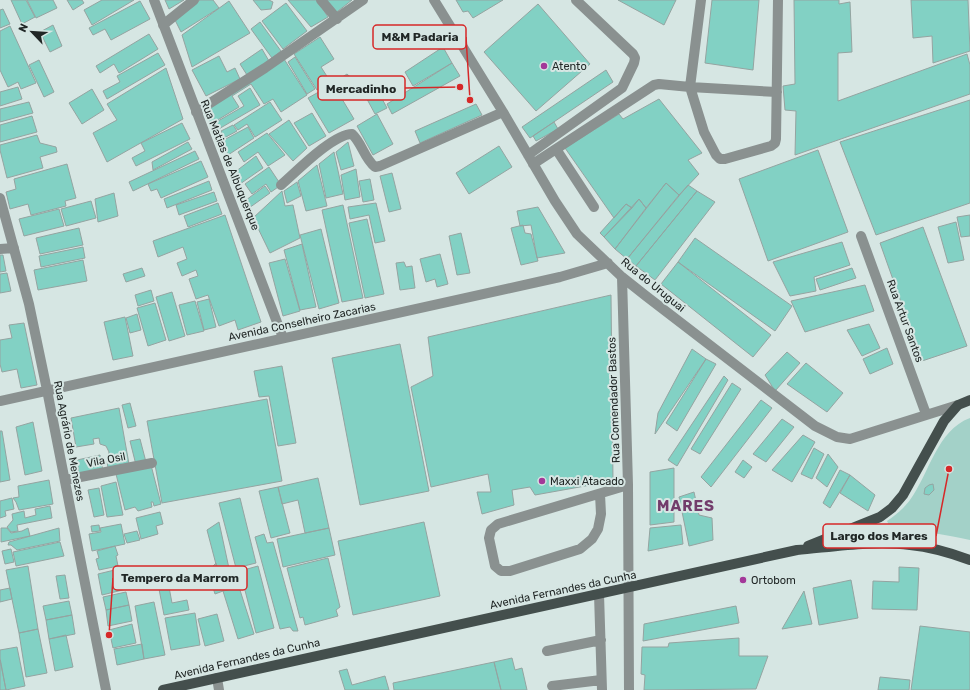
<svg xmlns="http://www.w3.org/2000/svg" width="970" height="690" viewBox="0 0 970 690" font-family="Rubik,sans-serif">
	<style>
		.green { fill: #a3d1c8 }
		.building { fill: #82d1c4; stroke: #94a4a1 }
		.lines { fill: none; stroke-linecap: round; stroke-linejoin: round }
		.minor { stroke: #8a9190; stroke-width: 10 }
		.major { stroke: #444f4d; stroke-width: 10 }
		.poi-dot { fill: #a33899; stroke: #d6e6e3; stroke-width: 1.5 }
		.labels { text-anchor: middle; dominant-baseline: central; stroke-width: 4; stroke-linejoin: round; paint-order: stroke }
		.poi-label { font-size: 11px; fill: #212726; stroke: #d6e6e3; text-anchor: start }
		.street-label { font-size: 11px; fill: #212726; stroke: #d6e6e3 }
		.district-label { font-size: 15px; font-weight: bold; letter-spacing: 1px; fill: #723c6b; stroke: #d6e6e3 }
		.leader { fill: none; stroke: #d62828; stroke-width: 1.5 }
		.callout-dot { fill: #d62828; stroke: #d6e6e3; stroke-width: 1.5 }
		.callout { fill: #d6e6e3; stroke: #d62828; stroke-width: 1.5 }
		.callout-label { font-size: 12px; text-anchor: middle; font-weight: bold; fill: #212726 }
	</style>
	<rect width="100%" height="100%" fill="#d6e6e3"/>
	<path class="green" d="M970 418V540C941 534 921 530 892 531L887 521C896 515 903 509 910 500 929 474 937 430 970 418Z"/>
	<path class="building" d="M11 0H26L35 17 22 24Z
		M27 0H53L57 8 36 18Z
		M67 0H82L84 3 73 10Z
		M102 0H134L92 25 84 10Z
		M165 0H184L169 9Z
		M200 0H213L219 8 181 32 175 20Z
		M253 0H269L273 2 271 9 261 10Z
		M288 0H317L328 17 311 27Z
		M323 0H352L333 15Z
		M456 0H503L473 18 468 11 463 12Z
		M618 0H676L664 25Z
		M712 0H759L753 70 705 63Z
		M794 0H839V4L850 2 852 52 838 53V101L967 54 970 65V94L795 155 796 111 785 110 783 86 795 84Z
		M911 0H968L970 51 933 63 932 36 913 38Z
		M140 1 150 19 111 40 105 29 93 35 89 28Z
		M229 1 250 33 192 67 182 35Z
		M286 3 307 31 283 49 262 21Z
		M538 4 590 64 536 111 484 52Z
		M3 9 10 24 0 28V10Z
		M260 22 281 51 272 58 251 29Z
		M53 25 62 46 50 52 40 32Z
		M10 26 36 83 21 89 18 82 8 87 0 70V31Z
		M149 34 158 49 119 73 114 64 100 73 96 66Z
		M320 37 334 59 321 67 330 81 317 90 294 54Z
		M443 47 452 63 413 86 405 72Z
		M262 49 269 61 247 75 240 64Z
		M158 53 165 65 107 99 103 91 120 82 117 76Z
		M219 56 227 72 235 68 240 79 206 96 192 70Z
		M295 57 315 89 307 94 288 62Z
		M284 59 307 95 281 112 273 99 264 104 251 84 232 96 239 107 211 124 202 110Z
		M39 60 54 92 44 97 29 65Z
		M452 63 460 76 392 114 387 104Z
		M166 68 183 119 107 162 93 133 117 120 107 104Z
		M606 70 613 82 530 138 522 127Z
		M347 74 358 84 343 93 333 83Z
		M373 82 387 108 375 114 361 88Z
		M333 84 354 119 329 133 308 98Z
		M18 87 22 99 0 106V92Z
		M250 88 260 105 217 130 213 124 244 106 238 96Z
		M92 89 104 110 82 124 69 103Z
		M659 99 702 153 688 160 699 174 679 195 666 183 646 208 639 199 632 208 626 204 614 218 565 148 619 114 623 119Z
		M970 100V203L876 235 840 142Z
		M29 102 33 113 0 122V109Z
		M270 102 282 120 255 137 247 124 238 130 234 125Z
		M476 104 482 115 420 143 415 131Z
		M312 113 326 136 309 146 294 123Z
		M377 114 393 144 373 155 357 126Z
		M32 116 37 132 0 142V125Z
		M289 120 307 148 293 161 269 134Z
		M554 122 558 129 536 141 533 136Z
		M182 123 190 139 136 166 132 158 145 151 141 143Z
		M233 125 237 131 224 138 221 131Z
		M248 127 254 138 228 155 222 141Z
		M267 133 285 155 268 166 258 152 244 162 238 152Z
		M37 135 40 143 56 147 57 152 40 157 43 168 7 178 0 150V145Z
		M188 142 192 149 153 170 152 162Z
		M348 142 354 166 341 170 336 152Z
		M499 146 512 167 469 194 456 173Z
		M818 150 848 232 768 261 739 179Z
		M195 151 199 159 133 191 129 182Z
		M334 152 343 194 326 198 319 164Z
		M256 156 263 168 240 184 235 172Z
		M201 161 208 177 161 198 157 189 151 191 148 184Z
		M67 164 76 198 65 201 66 206 31 215 28 204 10 209 6 192 16 189 14 179Z
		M317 165 327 206 306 211 298 181Z
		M269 167 281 185 271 192 266 184 252 194 245 184Z
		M356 169 360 197 345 200 341 175Z
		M392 173 401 209 389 212 380 176Z
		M370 179 374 200 363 202 359 181Z
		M209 181 212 190 167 208 164 199Z
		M297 182 301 196 287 203 284 191Z
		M666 183 679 195 627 259 615 249Z
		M688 185 697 191 636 266 627 259Z
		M265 186 270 193 249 208 246 200Z
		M282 191 285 206 293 205 300 238 270 253 253 218Z
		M697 191 715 202 655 280 636 266Z
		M214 192 217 201 179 215 176 205Z
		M114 193 118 216 98 222 95 199Z
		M639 199 646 208 615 249 604 237Z
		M91 201 96 218 66 226 61 209Z
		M218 203 222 214 188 227 184 216Z
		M376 203 385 241 375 243 369 215 350 219 348 207Z
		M626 204 632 208 604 237 600 233Z
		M343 205 363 298 342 302 322 210Z
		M538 207 565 253 537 258 531 225 520 226 517 211Z
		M59 209 64 226 24 236 19 219Z
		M225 215 261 322 238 330 235 320 219 326 208 295 196 299 189 279 198 276 196 270 182 276 177 263 187 259 183 247 158 257 153 241Z
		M970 215V236L961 237 957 217Z
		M367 219 384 294 365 298 349 223Z
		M956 222 964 260 948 263 938 227Z
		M523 225 525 233 531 234 538 261 521 265 511 228Z
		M923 227 967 346 922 361 880 243Z
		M79 228 83 245 40 254 36 238Z
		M321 229 339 303 319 309 300 235Z
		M461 233 470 273 457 275 449 236Z
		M695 238 792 306 775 331 678 262Z
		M842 242 850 265 814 277 816 291 790 296 773 262Z
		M302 244 316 307 300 310 284 250Z
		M83 247 85 258 41 267 39 256Z
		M440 254 448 284 437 287 435 279 426 282 420 259Z
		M0 255H3L6 271 0 272Z
		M285 259 300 311 283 316 269 263Z
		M83 260 87 281 38 290 34 270Z
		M404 262 406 267 412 266 415 288 400 290 396 263Z
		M678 262 771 335 753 357 661 284Z
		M142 268 145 276 126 282 123 274Z
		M852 268 856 278 820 290 816 279Z
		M7 273 11 291 0 293V274Z
		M865 285 874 311 805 332 791 301Z
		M151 290 154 301 138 306 135 295Z
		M172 292 185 336 169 341 156 297Z
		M611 295 613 481 535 495 530 487 512 490 514 505 482 514 477 492H491L488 474 431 487 411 387 433 376 428 337Z
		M209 299 216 327 204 330 197 302Z
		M195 301 204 331 187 335 179 305Z
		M155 303 166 340 148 346 137 308Z
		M137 314 141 330 130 333 126 318Z
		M125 317 133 356 113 360 104 322Z
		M24 323 37 385 21 388 17 369 2 372 0 364V340L12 338 9 325Z
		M869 324 880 348 862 356 847 330Z
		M400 344 429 491 360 505 332 358Z
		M887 348 893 364 870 374 863 359Z
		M692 349 706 359 655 434 658 413Z
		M787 352 800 363 775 391 765 375Z
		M706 359 716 364 677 431 666 423Z
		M806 363 843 393 827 412 787 384Z
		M282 366 296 443 278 446 269 396 259 397 254 371Z
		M724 376 728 380 677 466 668 460Z
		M732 383 741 389 700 454 691 449Z
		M267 399 282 481 162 503 147 421Z
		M761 400 772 408 711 487 701 477Z
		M130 403 136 426 128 428 122 405Z
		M119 408 129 464 108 468 107 462 109 452 106 446 100 444 99 438 93 439 94 444 76 447 71 418Z
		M782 419 794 427 766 462 753 454Z
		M33 422 42 471 25 475 16 427Z
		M0 431H2L10 480 0 482Z
		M803 435 815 442 792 482 772 470Z
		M140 439 146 462 136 465 130 441Z
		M814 448 824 454 812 479 801 474Z
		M828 454 838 467 827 487 816 478Z
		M100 455 103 471 79 475 77 460Z
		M743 460 752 467 744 478 735 472Z
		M151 465 161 504 154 506 153 502H151L152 507 138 511 135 507 125 510 116 474Z
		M674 468V522L650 525V472Z
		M840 470 850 475 830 508 823 503Z
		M850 475 875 495 868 511 840 493Z
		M318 478 329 528 305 533 298 500 282 504 278 487Z
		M49 480 53 504 19 510 16 502 13 498 19 497 18 486Z
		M116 482 123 515 107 517 101 486Z
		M933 484 934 490 929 495 924 494 925 488 929 485Z
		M278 487 290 533 271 538 259 491Z
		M99 488 104 515 94 517 88 490Z
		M694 492 699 515 712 518 713 540 689 546 679 497Z
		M12 498 14 509 5 511 6 516 0 518V501Z
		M240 498 256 563 236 568 219 503Z
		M50 506 52 518 17 525 18 531 11 532 7 527 13 520 12 514 24 511 25 518 36 515 35 509Z
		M160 512 163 524 156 526 158 534 141 539 136 518Z
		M219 522 230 573 240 571 239 587 223 591 207 530Z
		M424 522 440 596 353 615 338 541Z
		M121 524 125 544 92 551 89 534 101 532 100 528Z
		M99 525 100 531 92 532 91 526Z
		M681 525 683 544 648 551 650 528Z
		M1 528H7L11 533 22 531 28 528 30 536 1 542Z
		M59 528 60 541 17 550 11 545H8L9 542Z
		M329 528 335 555 283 567 277 539Z
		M137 531 140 540 127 543 124 534Z
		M264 534 267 543 273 542 298 631H293L290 627 280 629 255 537Z
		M60 542 64 556 16 566 13 552Z
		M115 546 118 555 116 556 118 566 99 570 96 559 99 558 97 551Z
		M11 549 14 562 5 564 2 551Z
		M328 558 340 607 336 610 338 616 305 625 303 617 300 618 287 568Z
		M216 563 223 591 215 594 208 571Z
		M28 566 38 629 19 633 6 570Z
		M258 566 274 628 256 633 240 571Z
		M127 567 131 588 102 595 98 574Z
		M899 567 919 568 917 610 872 609 873 581 899 582Z
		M65 575 69 598 60 599 56 576Z
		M851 580 858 618 819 625 813 588Z
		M169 587 172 603 187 600 189 610 164 615 159 589Z
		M239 587 254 634 238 639 223 591Z
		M10 588 12 599 0 602V590Z
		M804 591 812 624 782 629Z
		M126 592 129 605 106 610 103 597Z
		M69 601 72 615 46 620 43 606Z
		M154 602 165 655 144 659 135 606Z
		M129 605 132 621 108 626 106 610Z
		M736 606 739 623 643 641 644 624Z
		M195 613 200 645 171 650 165 618Z
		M217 614 224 641 205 646 198 619Z
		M72 615 75 634 49 639 46 620Z
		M132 624 136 643 113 648 109 630Z
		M920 626 970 632V690H911Z
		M38 629 47 673 26 677 19 633Z
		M66 635 73 667 55 671 49 639Z
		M739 638V656H768L756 689 644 690 645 675 641 674 642 647H668L669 643Z
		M142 644 144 659 117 665 114 649Z
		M17 647 25 686 6 690 0 658V650Z
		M512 658 515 670 522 668 527 690H501L494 662Z
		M0 660 6 690H0Z
		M494 662 501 690H394L393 683Z
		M347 669 352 685 385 676 389 690H345L339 671Z
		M880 677 910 680 909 690H878Z"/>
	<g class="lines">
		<path class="minor" d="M154 0 283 338
			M321 0 337 19
			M434 0 503 112 555 201 577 234 622 277 646 296 815 426 837 437 850 439 958 405
			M701 0 690 87 704 132 716 155 720 159H725L771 146 775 143 776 139 778 0
			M163 25 194 0
			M196 112 265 68 363 0
			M556 149 594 207
			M528 155 622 88 634 63 635 58 633 54 576 0
			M533 164 654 85 659 84 690 87 777 92
			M281 185C296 172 333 134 352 134 362 143 364 158 375 167L380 166 503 112
			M0 198 29 304 47 390 106 690
			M861 236 926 414
			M0 249 14 248
			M622 277 628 485 629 690
			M0 401 560 277 608 263
			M65 480 152 463
			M600 494 601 514 598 529 592 539 580 549 510 571H501L495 566 489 538 491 530 498 524 628 485
			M599 594 602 690
			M547 651 601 640
			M217 678 219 690
			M552 686 601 680"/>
		<path class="major" d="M808 546 880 517 892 508 903 495 944 421 958 405 970 400
			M163 690 797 550C832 547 875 540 910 545 931 547 951 553 970 560"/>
	</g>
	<g class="poi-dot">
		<circle cx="544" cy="66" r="4"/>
		<circle cx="542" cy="481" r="4"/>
		<circle cx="743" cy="580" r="4"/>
	</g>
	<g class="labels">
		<g class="poi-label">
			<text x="552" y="66">Atento</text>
			<text x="550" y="481">Maxxi Atacado</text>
			<text x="751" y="580">Ortobom</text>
		</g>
		<g class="street-label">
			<text transform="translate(230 165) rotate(68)">Rua Matias de Albuquerque</text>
			<text transform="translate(653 285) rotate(39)">Rua do Uruguai</text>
			<text transform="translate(905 321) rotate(70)">Rua Artur Santos</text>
			<text transform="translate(302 322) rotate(-12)">Avenida Conselheiro Zacarias</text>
			<text transform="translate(614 400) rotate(-92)">Rua Comendador Bastos</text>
			<text transform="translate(69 441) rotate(79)">Rua Agrário de Menezes</text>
			<text transform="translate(106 460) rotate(-11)">Vila Osil</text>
			<text transform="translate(563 590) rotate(-12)">Avenida Fernandes da Cunha</text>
			<text transform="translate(247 659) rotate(-13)">Avenida Fernandes da Cunha</text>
		</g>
		<g class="district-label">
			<text x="686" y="506">MARES</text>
		</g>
	</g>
	<path class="leader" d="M470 100L466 37M460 87L405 88M949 469L936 536M109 635L113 578"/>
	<g class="callout-dot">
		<circle cx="470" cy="100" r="4"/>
		<circle cx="460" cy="87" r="4"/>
		<circle cx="949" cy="469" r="4"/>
		<circle cx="109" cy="635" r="4"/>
	</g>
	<g class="callout">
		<rect x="373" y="25" width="93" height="24" rx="4"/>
		<rect x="318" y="76" width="87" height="24" rx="4"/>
		<rect x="823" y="524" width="113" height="24" rx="4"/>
		<rect x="113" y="566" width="134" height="24" rx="4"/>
	</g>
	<g class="callout-label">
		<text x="420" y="41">M&amp;M Padaria</text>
		<text x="361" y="93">Mercadinho</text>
		<text x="879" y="540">Largo dos Mares</text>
		<text x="180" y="582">Tempero da Marrom</text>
	</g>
	<g transform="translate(32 32) rotate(295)" stroke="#d6e6e3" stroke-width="3" paint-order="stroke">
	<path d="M0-3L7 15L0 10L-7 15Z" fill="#212726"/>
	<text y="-6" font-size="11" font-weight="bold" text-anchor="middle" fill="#212726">N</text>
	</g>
</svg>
